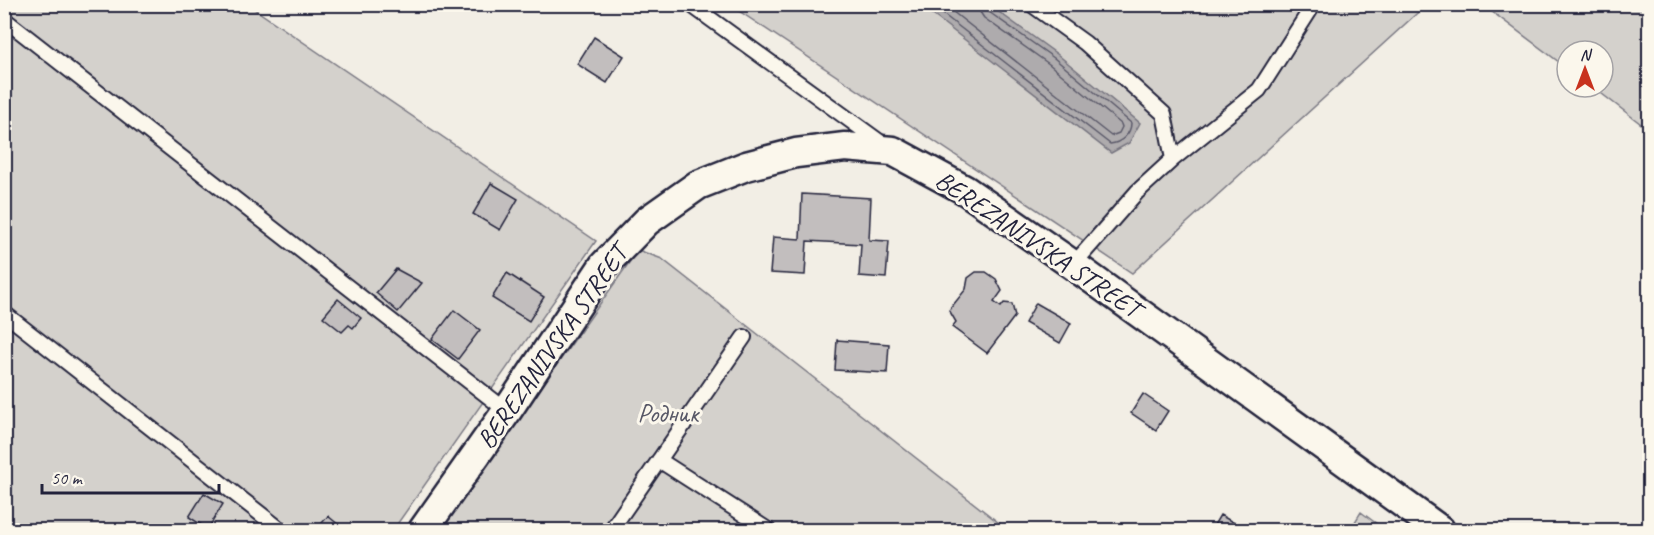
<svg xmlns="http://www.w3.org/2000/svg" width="1654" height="535" viewBox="0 0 1654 535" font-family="Caveat,sans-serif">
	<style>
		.green { fill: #d4d1cc; stroke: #7b7a84; stroke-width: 1.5 }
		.water { fill: #aeabad; stroke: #76747f; stroke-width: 1.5 }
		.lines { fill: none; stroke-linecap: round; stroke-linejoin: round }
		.shore { stroke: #5a5969; stroke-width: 1.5 }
		.building { fill: #c2bebe; stroke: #22223b; stroke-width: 1.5 }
		.lane-casing { stroke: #22223b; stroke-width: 18 }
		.street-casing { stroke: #22223b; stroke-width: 33 }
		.lane { stroke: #fbf7ec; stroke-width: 14 }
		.street { stroke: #fbf7ec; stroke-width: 28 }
		.labels { text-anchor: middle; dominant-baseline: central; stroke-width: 6; stroke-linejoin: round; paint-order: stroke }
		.street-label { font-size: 26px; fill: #22223b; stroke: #fbf7ec }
		.park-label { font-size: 26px; fill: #575766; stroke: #fbf7ec }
	</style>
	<rect width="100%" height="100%" fill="#f2eee5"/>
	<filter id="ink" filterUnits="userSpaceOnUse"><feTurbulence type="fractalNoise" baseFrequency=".0167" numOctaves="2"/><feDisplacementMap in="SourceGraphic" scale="12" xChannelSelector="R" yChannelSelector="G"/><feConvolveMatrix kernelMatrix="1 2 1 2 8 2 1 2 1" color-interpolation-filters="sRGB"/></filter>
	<g filter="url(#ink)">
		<path class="green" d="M4 5H255L253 8 596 241 393 530H5Z
			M730 5H1426L1132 273Z
			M1483 5H1649V130L1593 87H1603V51H1567V68Z
			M638 250 662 259 1008 530H440Z
			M1361 512 1385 530H1350Z"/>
		<path class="water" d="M920 5H989L1057 54 1140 123 1129 143 1111 153Z"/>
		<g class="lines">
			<path class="shore" d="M930 4 1110 144C1121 143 1131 134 1131 123L1054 58 989 12 986 4
				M943 4 1111 136 1119 133 1122 127 1121 124 1049 64 984 18 980 12 979 4"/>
		</g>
		<path class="building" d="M594 37 624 56 607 83 577 64Z
			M491 183 518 199 500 230 473 214Z
			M802 194 871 198 869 240 889 241 886 278 859 276 861 244 807 241 805 275 770 273 773 237 800 239Z
			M396 269 422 283 398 312 376 293Z
			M976 272H986L996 279 1002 291 994 302 1001 307 1004 303 1012 304 1015 316 987 353 952 327 956 322 949 310 966 289 968 278Z
			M507 273 544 297 529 321 492 298Z
			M338 299 361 318 353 328 349 325 342 332 323 317Z
			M1036 303 1071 323 1060 343 1025 323Z
			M454 310 480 330 458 359 432 339Z
			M837 340 889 344 887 373 835 370Z
			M1143 394 1168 411 1156 430 1131 413Z
			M204 493 223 504 208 529 189 517Z
			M1220 515 1247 530H1211Z
			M328 516 345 530H316Z"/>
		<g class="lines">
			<defs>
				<path id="lane" d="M690 4 884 145
					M1031 4 1085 43 1164 114 1173 159
					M4 19 507 411
					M1073 265 1137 192 1173 159 1259 90 1314 4
					M4 313 281 530
					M659 460 768 530
					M611 530 744 337"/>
				<path id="street" d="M423 530 507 411 604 265 647 221 698 185 746 166 796 153 845 147 893 151 965 190 1073 265 1440 530"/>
			</defs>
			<use href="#lane" class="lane-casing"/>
			<use href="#street" class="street-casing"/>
			<use href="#lane" class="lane"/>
			<use href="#street" class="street"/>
		</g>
	</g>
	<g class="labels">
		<g class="street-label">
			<text transform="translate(1038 244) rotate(34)">BEREZANIVSKA STREET</text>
			<text transform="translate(552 347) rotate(-55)">BEREZANIVSKA STREET</text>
		</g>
		<g class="park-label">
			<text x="668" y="413">Родник</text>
		</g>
	</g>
	<rect width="1654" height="535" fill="none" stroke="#fbf7ec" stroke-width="24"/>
	<rect x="12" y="12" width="1630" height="511" fill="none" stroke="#22223b" stroke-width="2" filter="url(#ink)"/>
	<g transform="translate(1585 69)"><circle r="28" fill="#fbf7ec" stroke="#a4a2a5" stroke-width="1.5"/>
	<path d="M0-4.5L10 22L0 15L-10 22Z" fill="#c8321e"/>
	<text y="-9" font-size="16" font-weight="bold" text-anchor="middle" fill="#22223b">N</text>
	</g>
	<path d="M42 484v9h177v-9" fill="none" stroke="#22223b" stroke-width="3"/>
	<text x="51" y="484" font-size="18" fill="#22223b" stroke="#fbf7ec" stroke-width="4.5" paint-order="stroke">50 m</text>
</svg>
